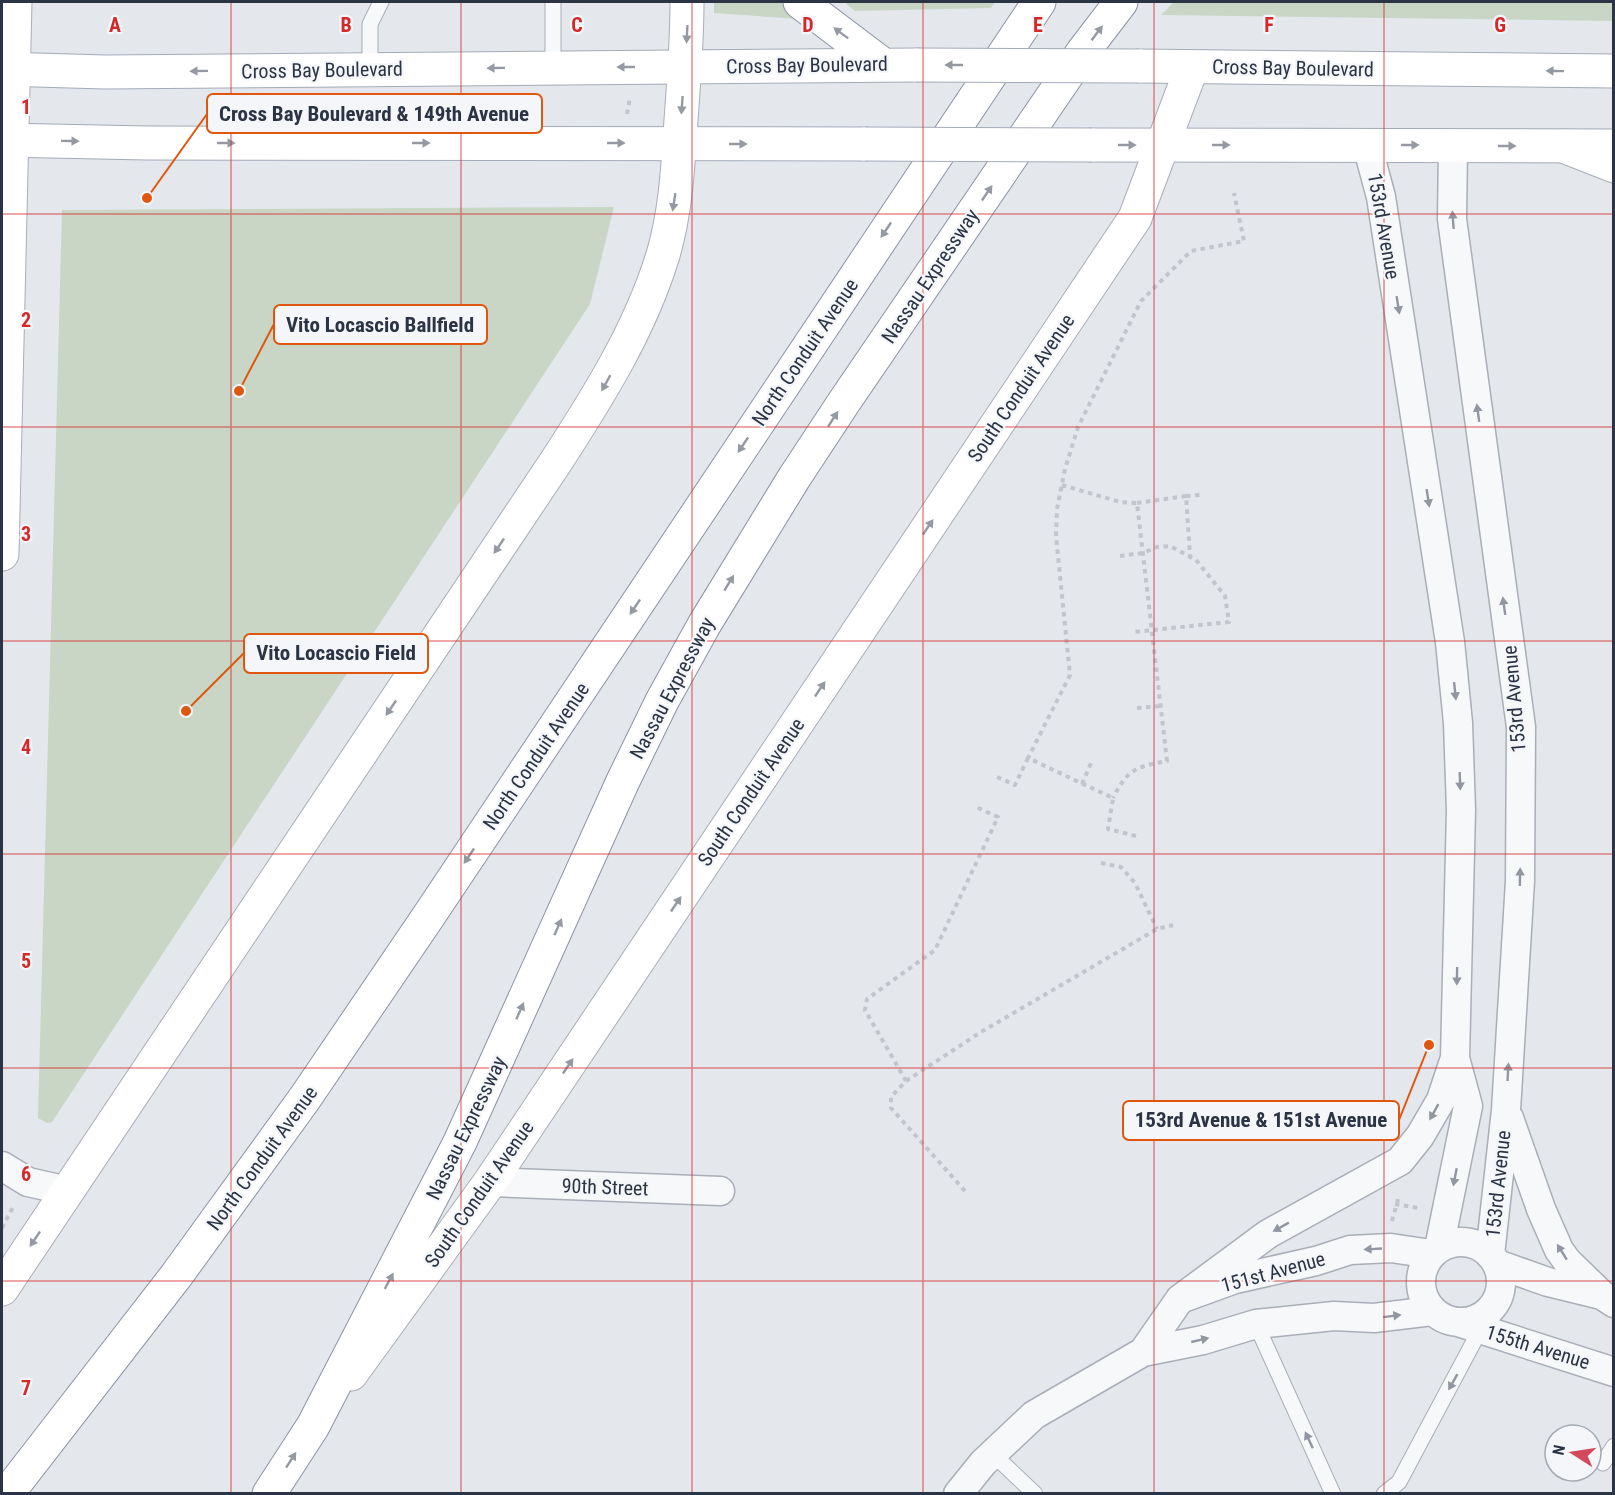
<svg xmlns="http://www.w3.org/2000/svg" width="1615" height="1495" viewBox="0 0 1615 1495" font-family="'Roboto Condensed',sans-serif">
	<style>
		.green { fill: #c9d6c5 }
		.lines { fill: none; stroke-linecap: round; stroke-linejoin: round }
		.lane-casing { stroke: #a9aeb7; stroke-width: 17 }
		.street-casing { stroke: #a9aeb7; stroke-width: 31 }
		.secondary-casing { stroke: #a9aeb7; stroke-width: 35 }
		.primary-casing { stroke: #a3abb8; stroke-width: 35 }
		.highway-casing { stroke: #8b94a3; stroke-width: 35 }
		.path { stroke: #c2c5cb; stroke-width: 4; stroke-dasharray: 4.5 4.5; stroke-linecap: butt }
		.lane { stroke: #f7f8fa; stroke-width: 15 }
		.street { stroke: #f7f8fa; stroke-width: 28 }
		.secondary { stroke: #fff; stroke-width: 33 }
		.primary { stroke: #fff; stroke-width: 33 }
		.highway { stroke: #fff; stroke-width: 33 }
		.primary-bridge-casing { stroke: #a3abb8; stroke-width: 35; stroke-linecap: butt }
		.primary-bridge { stroke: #fff; stroke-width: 33 }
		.oneway { fill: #959aa2 }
		.oneway2 { fill: #9196a0 }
		.grid { fill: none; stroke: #d62828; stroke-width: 1.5; stroke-opacity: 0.55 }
		.labels { text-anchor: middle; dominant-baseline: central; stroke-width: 4.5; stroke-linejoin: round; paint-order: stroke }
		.street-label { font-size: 20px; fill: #2b3445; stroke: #f4f6f9 }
		.grid-label { font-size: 20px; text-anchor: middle; font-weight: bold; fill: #d62828; stroke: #f4f6f9; stroke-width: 4.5; stroke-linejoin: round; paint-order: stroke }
		.leader { fill: none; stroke: #df570f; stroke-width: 2 }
		.callout-dot { fill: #df570f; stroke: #f4f6f9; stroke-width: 2 }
		.callout { fill: #f4f6f9; stroke: #df570f; stroke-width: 2 }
		.callout-label { font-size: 21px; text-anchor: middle; font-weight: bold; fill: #2b3445 }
	</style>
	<rect width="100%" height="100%" fill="#e4e7ec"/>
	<path class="green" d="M714 2H784L799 19 714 13Z
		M844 2H995L991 8 855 11Z
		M1174 2H1613L1614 21 1161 15Z
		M614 207 590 304 52 1122 47 1123 38 1118 62 210Z"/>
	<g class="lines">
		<defs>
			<path id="lane" d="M553 68V2
				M370 70V24L381 2
				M1256 1324 1333 1494
				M993 1454 1035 1494
				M1603 1463 1614 1446
				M1384 1494 1399 1482 1480 1330"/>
			<path id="street" d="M1453 146 1452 219 1521 727 1520 881 1506 1110 1490 1255
				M1509 1118 1541 1209 1559 1250 1567 1261 1602 1295 1614 1303
				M2 1166 28 1182 68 1191
				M490 1182 720 1191
				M1421 1282a40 40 0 1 1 80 0a40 40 0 1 1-80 0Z
				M1439 1248 1468 1106 1455 1058
				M1497 1264 1548 1282 1601 1295
				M1180 1299 1268 1234 1400 1161 1420 1136 1441 1100 1455 1058 1461 810 1458 723 1450 642 1381 197 1367 145
				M1461 1323 1614 1372
				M1143 1352 1180 1299 1235 1279 1316 1261 1350 1250 1391 1248 1431 1254
				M958 1494 983 1463 1034 1415 1143 1352 1203 1340 1256 1324 1334 1316 1374 1318 1432 1311"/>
			<path id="secondary" d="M1563 146 1614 166
				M2 554 15 2
				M2 1289 557 460C599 395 640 330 663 255 676 211 678 165 681 120 684 80 687 41 687 2
				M351 1374 490 1182 1135 218 1192 67"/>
			<path id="primary" d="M1139 66 1614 71
				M2 69 105 72 917 65
				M2 140 147 143 865 144
				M1092 145 1614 146"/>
			<path id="highway" d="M800 2 882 64
				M7 1494 176 1276 305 1098 428 917 1039 2
				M269 1494 313 1426 460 1142 623 781 662 701 704 625 794 478 844 402 1082 53 1121 2"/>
		</defs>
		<use href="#lane" class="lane-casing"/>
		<use href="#street" class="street-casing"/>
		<use href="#secondary" class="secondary-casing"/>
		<use href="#primary" class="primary-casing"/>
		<use href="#highway" class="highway-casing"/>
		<path class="path" d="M627 114 630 98
			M1062 485 1120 502 1137 503 1167 761C1135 767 1128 769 1113 798
			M1186 496 1200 495
			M1137 503 1186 496 1190 556
			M1120 556 1143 553 1157 547 1170 546 1196 560 1225 596 1229 622 1134 632
			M1137 708 1161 706
			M997 777 1015 785 1028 758
			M1082 784 1091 763
			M1136 836 1108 829 1113 798 1028 758 1070 675 1056 536 1057 509 1065 469 1078 427 1141 301 1191 251 1244 241 1234 193
			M1101 863 1121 867 1135 883 1157 929
			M906 1081 981 1032 1157 929 1173 925
			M965 1191 891 1108V1097L906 1081 865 1010 867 999 935 950 998 817 974 806
			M1395 1204 1418 1208
			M1392 1221 1399 1196
			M2 1228 13 1207"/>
		<use href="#lane" class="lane"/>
		<use href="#street" class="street"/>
		<use href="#secondary" class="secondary"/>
		<use href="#primary" class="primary"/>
		<use href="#highway" class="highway"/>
		<defs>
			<path id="primary-bridge" d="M917 65 1139 66
				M865 144 1092 145"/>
		</defs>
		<use href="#primary-bridge" class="primary-bridge-casing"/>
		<use href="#primary-bridge" class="primary-bridge"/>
	</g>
	<defs><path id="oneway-solid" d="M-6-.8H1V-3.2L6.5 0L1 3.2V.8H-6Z" transform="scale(1.5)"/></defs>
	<g class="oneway">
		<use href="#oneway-solid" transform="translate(841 33) rotate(-143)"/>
		<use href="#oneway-solid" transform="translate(1097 33) rotate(-53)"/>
		<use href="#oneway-solid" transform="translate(687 34) rotate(93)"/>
		<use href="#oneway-solid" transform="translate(954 65) rotate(-180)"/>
		<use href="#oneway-solid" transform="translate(626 67) rotate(180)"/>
		<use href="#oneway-solid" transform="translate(496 68) rotate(179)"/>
		<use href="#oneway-solid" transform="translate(199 71) rotate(179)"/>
		<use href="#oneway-solid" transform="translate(1555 71) rotate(-179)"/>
		<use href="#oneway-solid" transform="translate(682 105) rotate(94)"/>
		<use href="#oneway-solid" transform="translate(70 141) rotate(1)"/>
		<use href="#oneway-solid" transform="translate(226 143)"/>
		<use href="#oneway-solid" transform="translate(421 143)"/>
		<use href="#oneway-solid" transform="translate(616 143)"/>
		<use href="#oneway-solid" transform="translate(738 144)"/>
		<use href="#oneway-solid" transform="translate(1127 145)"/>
		<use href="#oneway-solid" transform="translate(1221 145)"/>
		<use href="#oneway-solid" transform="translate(1410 145)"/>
		<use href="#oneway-solid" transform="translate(1507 146)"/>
		<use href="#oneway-solid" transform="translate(987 193) rotate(-56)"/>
		<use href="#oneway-solid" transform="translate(674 202) rotate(99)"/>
		<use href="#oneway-solid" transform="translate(886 230) rotate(124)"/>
		<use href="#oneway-solid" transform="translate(606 383) rotate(119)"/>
		<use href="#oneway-solid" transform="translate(833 419) rotate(-57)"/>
		<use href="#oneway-solid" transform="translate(743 445) rotate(124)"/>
		<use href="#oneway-solid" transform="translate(928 527) rotate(-56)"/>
		<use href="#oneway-solid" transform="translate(499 546) rotate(124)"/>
		<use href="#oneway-solid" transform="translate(729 583) rotate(-59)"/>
		<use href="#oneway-solid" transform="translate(635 607) rotate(124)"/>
		<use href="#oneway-solid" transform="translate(820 689) rotate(-56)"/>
		<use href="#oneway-solid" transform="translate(391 708) rotate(124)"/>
		<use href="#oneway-solid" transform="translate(469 856) rotate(124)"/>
		<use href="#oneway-solid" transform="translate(676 904) rotate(-56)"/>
		<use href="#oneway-solid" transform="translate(558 927) rotate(-66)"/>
		<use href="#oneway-solid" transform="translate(520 1011) rotate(-66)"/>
		<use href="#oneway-solid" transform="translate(568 1066) rotate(-56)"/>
		<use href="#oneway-solid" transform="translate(35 1239) rotate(124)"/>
		<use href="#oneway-solid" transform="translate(389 1281) rotate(-62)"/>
		<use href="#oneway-solid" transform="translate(291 1460) rotate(-57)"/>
	</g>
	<g class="oneway2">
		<use href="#oneway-solid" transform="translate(1453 220) rotate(-94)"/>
		<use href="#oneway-solid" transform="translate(1398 305) rotate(81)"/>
		<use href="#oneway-solid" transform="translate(1478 413) rotate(-98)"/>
		<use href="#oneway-solid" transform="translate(1428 498) rotate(81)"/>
		<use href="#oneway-solid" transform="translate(1504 606) rotate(-98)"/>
		<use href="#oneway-solid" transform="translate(1455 691) rotate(84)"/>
		<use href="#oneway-solid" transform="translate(1460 781) rotate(88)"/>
		<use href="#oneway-solid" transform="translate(1520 877) rotate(-89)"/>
		<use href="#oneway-solid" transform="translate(1457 976) rotate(91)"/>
		<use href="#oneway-solid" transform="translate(1508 1072) rotate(-87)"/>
		<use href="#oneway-solid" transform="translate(1434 1112) rotate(119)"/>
		<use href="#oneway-solid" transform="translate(1455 1177) rotate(101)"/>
		<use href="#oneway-solid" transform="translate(1281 1227) rotate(151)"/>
		<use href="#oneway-solid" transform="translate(1373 1249) rotate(177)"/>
		<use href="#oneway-solid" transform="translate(1562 1252) rotate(-122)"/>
		<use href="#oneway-solid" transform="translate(1392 1316) rotate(-7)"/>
		<use href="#oneway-solid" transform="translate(1200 1340) rotate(-13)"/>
		<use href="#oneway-solid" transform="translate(1453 1382) rotate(119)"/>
		<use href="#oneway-solid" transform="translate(1309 1440) rotate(-115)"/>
	</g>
	<path class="grid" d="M231 2V1494M461 2V1494M692 2V1494M923 2V1494M1154 2V1494M1384 2V1494M2 214H1614M2 427H1614M2 641H1614M2 854H1614M2 1068H1614M2 1281H1614"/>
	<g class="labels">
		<g class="street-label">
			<text transform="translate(807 65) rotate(-1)">Cross Bay Boulevard</text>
			<text transform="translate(1293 68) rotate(1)">Cross Bay Boulevard</text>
			<text transform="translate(322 70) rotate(-1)">Cross Bay Boulevard</text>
			<text transform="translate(1384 226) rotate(80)">153rd Avenue</text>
			<text transform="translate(930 276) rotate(-56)">Nassau Expressway</text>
			<text transform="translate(805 352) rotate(-56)">North Conduit Avenue</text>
			<text transform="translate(1021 388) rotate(-56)">South Conduit Avenue</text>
			<text transform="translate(672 688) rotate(-62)">Nassau Expressway</text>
			<text transform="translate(1514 699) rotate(-95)">153rd Avenue</text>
			<text transform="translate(536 756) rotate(-56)">North Conduit Avenue</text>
			<text transform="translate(751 792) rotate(-56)">South Conduit Avenue</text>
			<text transform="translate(466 1128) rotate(-64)">Nassau Expressway</text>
			<text transform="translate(262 1158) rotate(-54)">North Conduit Avenue</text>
			<text transform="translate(1498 1184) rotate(-84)">153rd Avenue</text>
			<text transform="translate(605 1187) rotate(2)">90th Street</text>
			<text transform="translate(479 1194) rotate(-55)">South Conduit Avenue</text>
			<text transform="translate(1273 1272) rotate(-15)">151st Avenue</text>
			<text transform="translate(1538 1347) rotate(17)">155th Avenue</text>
		</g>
	</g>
	<g class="grid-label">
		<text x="115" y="32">A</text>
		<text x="346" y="32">B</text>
		<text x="577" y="32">C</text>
		<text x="808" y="32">D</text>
		<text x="1038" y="32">E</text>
		<text x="1269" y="32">F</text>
		<text x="1500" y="32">G</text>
		<text x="26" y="114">1</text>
		<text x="26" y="327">2</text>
		<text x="26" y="541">3</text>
		<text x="26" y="754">4</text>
		<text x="26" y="968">5</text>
		<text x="26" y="1181">6</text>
		<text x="26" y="1395">7</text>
	</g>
	<path class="leader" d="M147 198L207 114M239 391L274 324M186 711L244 653M1429 1045L1399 1120"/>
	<g class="callout-dot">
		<circle cx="147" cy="198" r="6"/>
		<circle cx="239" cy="391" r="6"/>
		<circle cx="186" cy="711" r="6"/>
		<circle cx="1429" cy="1045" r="6"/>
	</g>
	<g class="callout">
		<rect x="207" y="94" width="335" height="39" rx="6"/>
		<rect x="274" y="305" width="213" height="39" rx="6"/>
		<rect x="244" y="634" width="184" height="39" rx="6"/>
		<rect x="1123" y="1101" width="276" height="39" rx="6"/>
	</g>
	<g class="callout-label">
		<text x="374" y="121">Cross Bay Boulevard &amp; 149th Avenue</text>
		<text x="380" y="332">Vito Locascio Ballfield</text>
		<text x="336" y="660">Vito Locascio Field</text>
		<text x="1261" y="1127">153rd Avenue &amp; 151st Avenue</text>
	</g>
	<rect width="1615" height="1495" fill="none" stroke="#2b3445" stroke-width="6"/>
	<g transform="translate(1573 1453) rotate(282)"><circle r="28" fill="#f4f6f9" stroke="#a4a8b1" stroke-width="1.5"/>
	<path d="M0-4.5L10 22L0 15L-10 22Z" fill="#d1495b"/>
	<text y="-9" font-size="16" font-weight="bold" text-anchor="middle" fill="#2b3445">N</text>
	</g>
</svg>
